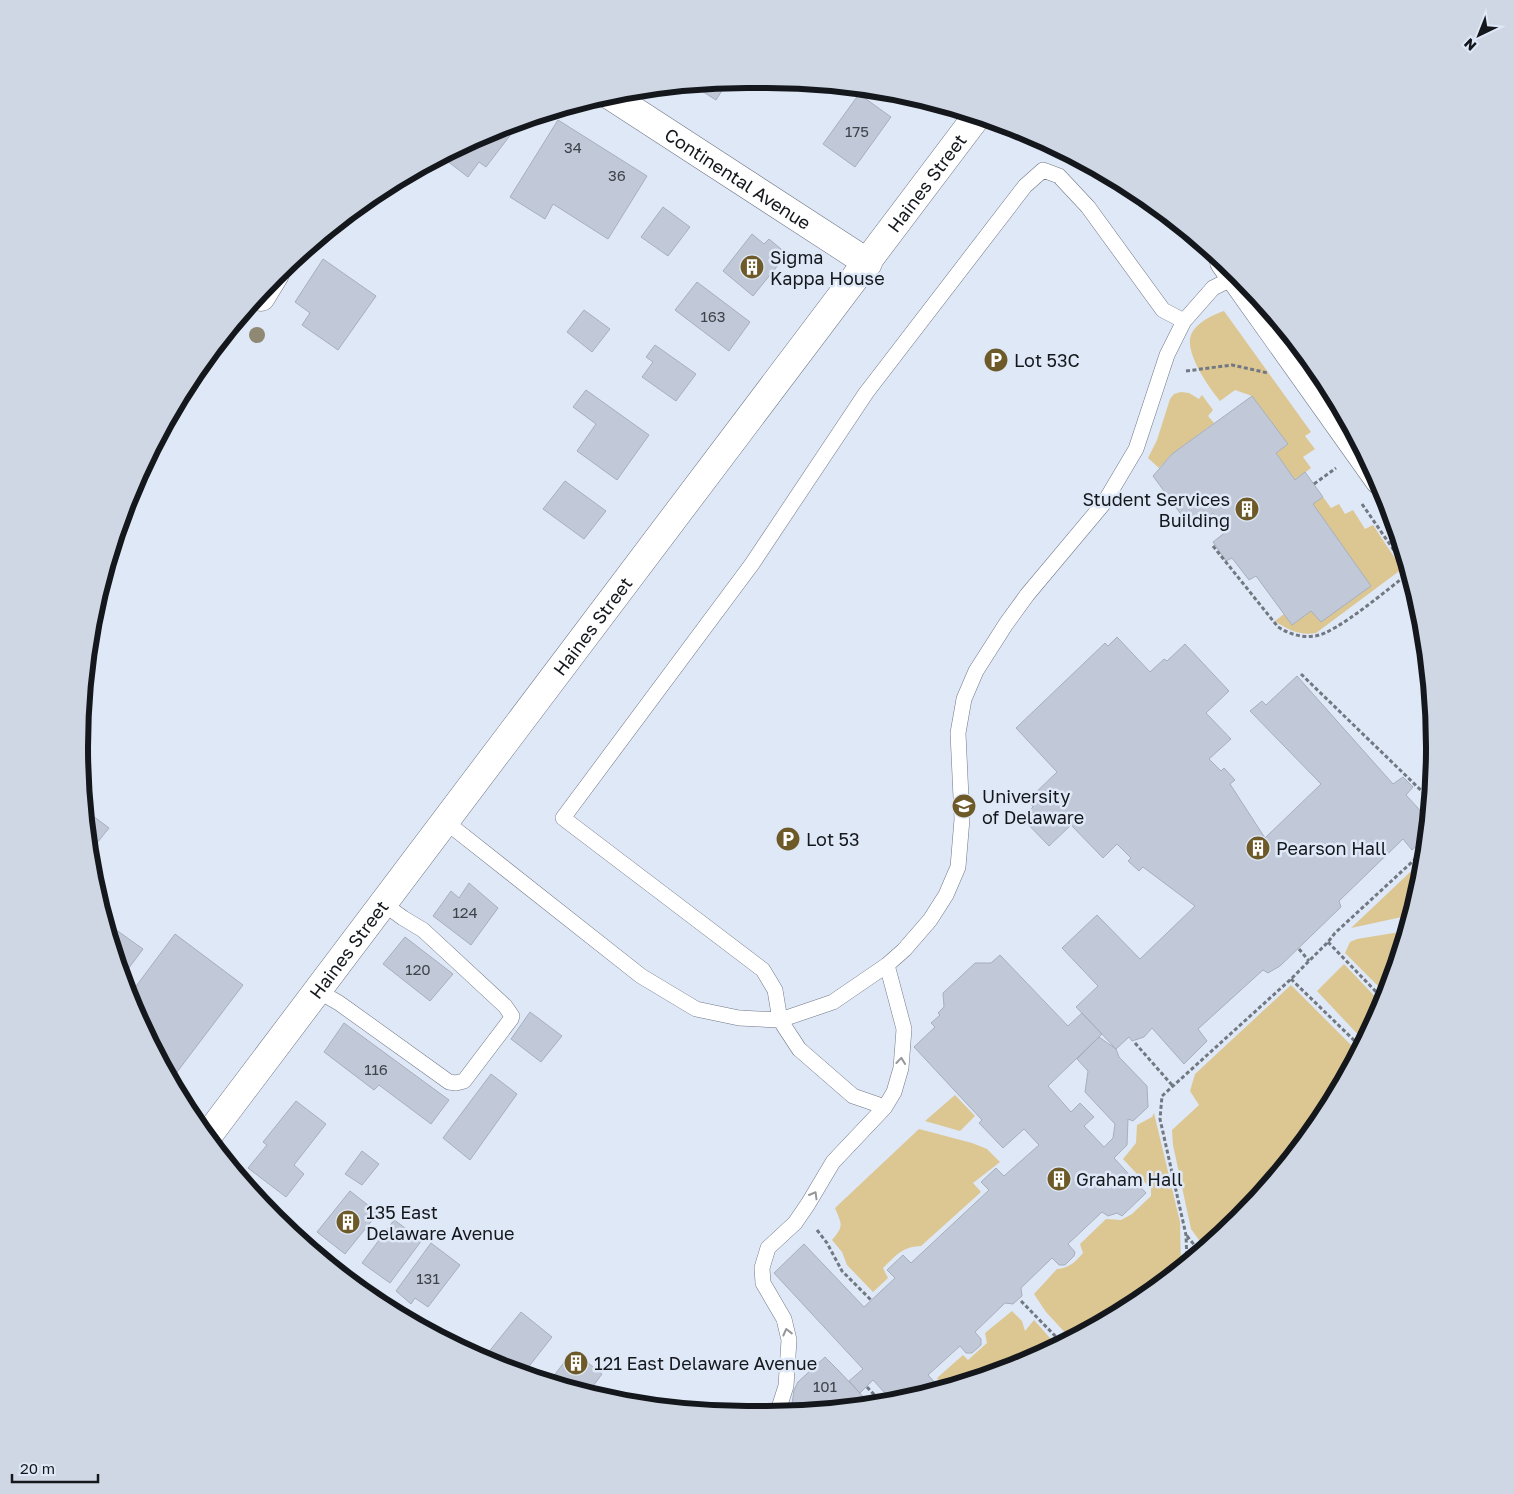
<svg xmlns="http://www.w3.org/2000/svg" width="1514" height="1494" viewBox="0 0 1514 1494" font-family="'Golos Text',sans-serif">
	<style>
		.green { fill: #dcc692 }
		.building { fill: #c1c9d8; stroke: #a7afbd }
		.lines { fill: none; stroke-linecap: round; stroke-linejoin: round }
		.service-casing { stroke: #717886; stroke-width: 16 }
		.minor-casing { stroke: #717886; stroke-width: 29 }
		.path { stroke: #727881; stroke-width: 3; stroke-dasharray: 4 2.5; stroke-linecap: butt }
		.service { stroke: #fff; stroke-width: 15 }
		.minor { stroke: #fff; stroke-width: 28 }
		.tree { fill: #8f8973 }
		.oneway { stroke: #959799 }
		.labels { text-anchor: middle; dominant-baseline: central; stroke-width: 5; stroke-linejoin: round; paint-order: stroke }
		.number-label { font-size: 15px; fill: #3f444b }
		.street-label { font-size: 18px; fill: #14171c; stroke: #dfe8f7 }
		.poi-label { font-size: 18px; fill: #14171c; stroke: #dfe8f7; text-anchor: start }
		.rim { fill: none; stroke: #14171c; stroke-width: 6 }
	</style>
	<rect width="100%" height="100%" fill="#dfe8f7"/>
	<path class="green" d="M1224 311 1311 432 1305 436 1315 449 1303 457 1311 468 1295 480 1276 453 1287 444 1252 396 1235 390 1220 401C1209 388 1188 357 1190 340 1191 325 1212 315 1224 311Z
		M1181 392 1189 393 1199 399 1202 395 1213 410 1208 416 1214 423 1172 454 1159 468 1148 458 1157 440 1170 399 1174 394Z
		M1323 497 1331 508 1339 504 1345 514 1353 510 1365 529 1373 525 1402 569 1316 633C1301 636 1288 630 1275 621L1284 614 1292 625 1311 611 1370 586 1313 504Z
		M1424 859 1422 877 1411 915 1351 928Z
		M1406 931 1387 995 1345 953 1350 942 1357 939Z
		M1344 964 1383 1005 1364 1041 1317 991Z
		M1291 985 1358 1052 1323 1118 1240 1219 1205 1248 1191 1229 1173 1145 1172 1130 1199 1105 1190 1091 1195 1074Z
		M955 1095 975 1116 960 1131 925 1121Z
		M1154 1113 1180 1222 1181 1268 1138 1302 1071 1339 1046 1312 1034 1294 1057 1269C1070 1268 1075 1262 1083 1253L1080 1244 1106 1219 1121 1220 1132 1214 1151 1196V1189L1123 1159 1136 1143 1137 1125 1152 1117Z
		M919 1129 972 1143 987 1149 1000 1162 973 1183 981 1192 921 1246C901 1247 897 1255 883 1268L888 1278 873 1292 847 1265 842 1252 832 1240C844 1226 842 1225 835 1208Z
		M1012 1311 1022 1321 1025 1331 1034 1320 1057 1346 1023 1364 945 1388 937 1378 963 1355 968 1360 987 1343 985 1333Z"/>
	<path class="building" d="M728 81 716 100 691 84Z
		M859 94 891 117 855 167 823 144Z
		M558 120 647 176 608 239 553 204 545 219 510 197Z
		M521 121 486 167 479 162 468 177 442 157 491 130Z
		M663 207 690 227 668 256 641 237Z
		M752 234 764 244 769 239 787 254 753 296 723 271Z
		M323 259 376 296 338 350 302 325 310 313 295 302Z
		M697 282 750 322 729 351 675 310Z
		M584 310 610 329 592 352 567 332Z
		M655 345 696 374 676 401 642 377 653 362 646 357Z
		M586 390 649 435 617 480 577 451 596 424 573 407Z
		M1252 396 1288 444 1276 453 1295 480 1305 472 1323 497 1313 504 1371 586 1321 622 1311 611 1292 625 1256 576 1249 580 1232 558 1226 561 1213 542 1227 531 1213 513 1191 528 1153 476 1172 454Z
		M565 481 606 511 584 539 543 509Z
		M1117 637 1150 672 1164 659 1167 661 1185 644 1229 691 1206 713 1231 739 1209 759 1221 771 1224 768 1235 780 1230 784 1265 838 1321 784 1250 711 1262 701 1266 705 1297 676 1393 784 1403 777 1413 787 1406 795 1428 819 1426 838 1412 850 1403 839 1339 901 1341 907 1280 966 1268 973 1263 970 1198 1029 1207 1041 1184 1064 1152 1028 1144 1037 1132 1041 1129 1037 1116 1049 1076 1007 1098 986 1062 948 1097 915 1140 959 1195 906 1143 867 1139 871 1128 861 1131 858 1117 844 1103 858 1071 825 1049 846 1022 818 1033 807 1028 800 1057 772 1016 728 1105 643 1108 646Z
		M85 810 109 828 89 853Z
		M469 883 498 908 471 945 433 916 451 891 459 898Z
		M105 922 143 949 122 977Z
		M175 934 243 985 171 1080 128 997Z
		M405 937 453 974 430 1001 383 964Z
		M1000 955 1068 1026 1082 1013 1102 1034 1048 1086 1071 1112 1080 1103 1094 1117 1084 1126 1104 1147 1113 1138 1115 1124 1085 1092 1088 1071 1077 1059 1099 1037 1116 1049 1119 1057 1147 1086 1148 1107 1133 1121 1128 1119 1127 1145 1114 1158 1146 1193 1122 1216 1117 1213 1108 1216 1102 1212 1068 1244 1075 1252 1074 1256 1065 1265H1059L1052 1258 1021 1288 1022 1296 1013 1304 1005 1303 975 1332 981 1339V1345L972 1353H966L960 1346 928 1375 941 1389 894 1403 873 1380 860 1393 849 1381 863 1369 774 1273 804 1244 864 1307 895 1278 887 1270 903 1255 911 1263 989 1190 981 1182 996 1168 1004 1176 1039 1145 1024 1129 1003 1148 979 1123 982 1120 914 1047 935 1027 931 1023 940 1015 938 1013 944 1007 943 993 975 963H991Z
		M530 1012 562 1036 541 1062 511 1039Z
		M344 1023 449 1100 431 1124 379 1085 374 1090 324 1052Z
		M491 1074 517 1094 470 1160 443 1138Z
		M296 1101 326 1124 294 1165 304 1174 286 1197 248 1168 267 1145 263 1142Z
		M362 1151 379 1164 362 1185 345 1174Z
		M350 1191 378 1213 345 1254 317 1232Z
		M394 1220 422 1240 390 1283 362 1263Z
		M431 1243 460 1265 428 1307 415 1298 411 1304 396 1291Z
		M521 1312 552 1337 523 1374 492 1364 483 1359Z
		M573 1351 602 1374 587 1394 549 1382Z
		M825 1357 838 1370 871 1405 799 1412 792 1404 794 1390 798 1382Z"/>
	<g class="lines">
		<defs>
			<path id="service" d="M446 822 641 976 696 1009 739 1018 780 1020 833 1002 887 965 904 950 930 920 946 895 958 867 962 819 958 733 964 699 976 671 1006 624 1027 595 1104 503 1136 449 1167 355 1184 321 1213 288 1235 277
				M318 991 339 1003 449 1082 456 1083 464 1081 511 1019 512 1016 505 1006 423 930 403 918 384 904
				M885 1107 853 1096 799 1049 780 1020 775 990 763 970 563 818 752 564 866 393 1025 186 1043 170 1059 176 1088 207 1163 310 1184 321
				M777 1414 786 1386 789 1340 784 1319 763 1283 762 1268 768 1248 795 1223 808 1204 833 1162 885 1107 894 1092 901 1068 904 1029 887 965"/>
			<g id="minor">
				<path id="s1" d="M608 94 868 263"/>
				<path d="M1224 262 1379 480"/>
				<path d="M261 297 275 274"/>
				<path id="s2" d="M207 1137 977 116"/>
			</g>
		</defs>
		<use href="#service" class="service-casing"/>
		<use href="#minor" class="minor-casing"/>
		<path class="path" d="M1186 371 1232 365 1268 373
			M1314 484 1336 468
			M1362 504 1409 572
			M1213 546 1278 627C1289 634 1302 638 1315 636 1337 633 1389 588 1409 573
			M1301 674 1430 799
			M1328 942 1385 1001
			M1299 949 1309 961
			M1291 979 1361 1047
			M1135 1043 1172 1085
			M817 1230 827 1243 842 1271 871 1300
			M1187 1236 1200 1252
			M1187 1262 1186 1235 1160 1119 1162 1096 1291 979 1328 942 1335 933 1425 850
			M1021 1301 1062 1343
			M867 1387 883 1404"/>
		<use href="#service" class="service"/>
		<use href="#minor" class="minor"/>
	</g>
	<circle class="tree" cx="257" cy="335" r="8"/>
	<defs><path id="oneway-chevron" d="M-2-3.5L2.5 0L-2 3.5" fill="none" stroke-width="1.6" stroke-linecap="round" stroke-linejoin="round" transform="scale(1.25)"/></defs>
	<g class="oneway">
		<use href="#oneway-chevron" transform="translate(901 1061) rotate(-84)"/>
		<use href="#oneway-chevron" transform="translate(814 1195) rotate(-60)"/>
		<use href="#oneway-chevron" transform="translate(787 1332) rotate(-104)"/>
	</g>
	<defs>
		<symbol id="building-disc" viewBox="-11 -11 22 22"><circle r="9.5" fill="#6e5a29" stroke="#dfe8f7"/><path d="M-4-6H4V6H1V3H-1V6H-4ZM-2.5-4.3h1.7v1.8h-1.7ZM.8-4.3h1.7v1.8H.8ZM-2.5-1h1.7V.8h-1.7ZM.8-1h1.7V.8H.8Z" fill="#fff"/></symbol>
		<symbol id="parking-disc" viewBox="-11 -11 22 22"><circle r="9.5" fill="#6e5a29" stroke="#dfe8f7"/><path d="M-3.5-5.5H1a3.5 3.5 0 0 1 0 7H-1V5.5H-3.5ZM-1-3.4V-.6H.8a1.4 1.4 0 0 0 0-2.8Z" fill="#fff"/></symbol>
		<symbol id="university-disc" viewBox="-11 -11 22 22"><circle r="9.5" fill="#6e5a29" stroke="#dfe8f7"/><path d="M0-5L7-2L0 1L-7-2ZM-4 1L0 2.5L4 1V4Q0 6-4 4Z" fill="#fff"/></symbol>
	</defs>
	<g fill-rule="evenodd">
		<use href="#building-disc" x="738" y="253" width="28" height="28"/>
		<use href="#parking-disc" x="982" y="346" width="28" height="28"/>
		<use href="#building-disc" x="1233" y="495" width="28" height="28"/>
		<use href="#university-disc" x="950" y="792" width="28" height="28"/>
		<use href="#parking-disc" x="774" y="825" width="28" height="28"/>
		<use href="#building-disc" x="1244" y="834" width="28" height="28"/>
		<use href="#building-disc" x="1045" y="1165" width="28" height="28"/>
		<use href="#building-disc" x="334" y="1208" width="28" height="28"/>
		<use href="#building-disc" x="562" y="1349" width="28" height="28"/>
	</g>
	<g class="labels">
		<g class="number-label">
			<text x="857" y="131">175</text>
			<text x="573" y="147">34</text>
			<text x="617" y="175">36</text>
			<text x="713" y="316">163</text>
			<text x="465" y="912">124</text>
			<text x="418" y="969">120</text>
			<text x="376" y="1069">116</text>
			<text x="428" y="1278">131</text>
			<text x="825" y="1386">101</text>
		</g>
		<g class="street-label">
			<text stroke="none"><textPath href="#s1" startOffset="155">Continental Avenue</textPath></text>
			<text stroke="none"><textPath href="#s2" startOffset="1195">Haines Street</textPath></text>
			<text stroke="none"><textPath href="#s2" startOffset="640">Haines Street</textPath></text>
			<text stroke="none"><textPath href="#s2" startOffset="235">Haines Street</textPath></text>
		</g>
		<g class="poi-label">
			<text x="770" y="257">Sigma<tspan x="770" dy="21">Kappa House</tspan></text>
			<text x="1014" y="360">Lot 53C</text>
			<text x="1230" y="499" text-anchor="end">Student Services<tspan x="1230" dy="21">Building</tspan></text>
			<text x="982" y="796">University<tspan x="982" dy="21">of Delaware</tspan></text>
			<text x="806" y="839">Lot 53</text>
			<text x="1276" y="848">Pearson Hall</text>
			<text x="1076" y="1179">Graham Hall</text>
			<text x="366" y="1212">135 East<tspan x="366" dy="21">Delaware Avenue</tspan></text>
			<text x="594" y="1363">121 East Delaware Avenue</text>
		</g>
	</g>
	<path d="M0 0H1514V1494H0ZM747 88H767A659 659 0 0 1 1426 747V747A659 659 0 0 1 767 1406H747A659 659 0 0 1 88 747V747A659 659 0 0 1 747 88Z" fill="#cfd7e5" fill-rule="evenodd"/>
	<path class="rim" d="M747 88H767A659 659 0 0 1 1426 747V747A659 659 0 0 1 767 1406H747A659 659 0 0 1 88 747V747A659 659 0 0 1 747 88Z"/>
	<g transform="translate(1479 35) rotate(223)" stroke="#dfe8f7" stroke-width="4" paint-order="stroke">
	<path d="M0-4L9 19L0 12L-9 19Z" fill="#14171c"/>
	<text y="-8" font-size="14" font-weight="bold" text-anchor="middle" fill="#14171c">N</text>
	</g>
	<path d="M12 1474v8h86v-8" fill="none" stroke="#14171c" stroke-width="2.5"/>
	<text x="20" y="1474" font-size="15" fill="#14171c" stroke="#dfe8f7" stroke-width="4" paint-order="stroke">20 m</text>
</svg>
